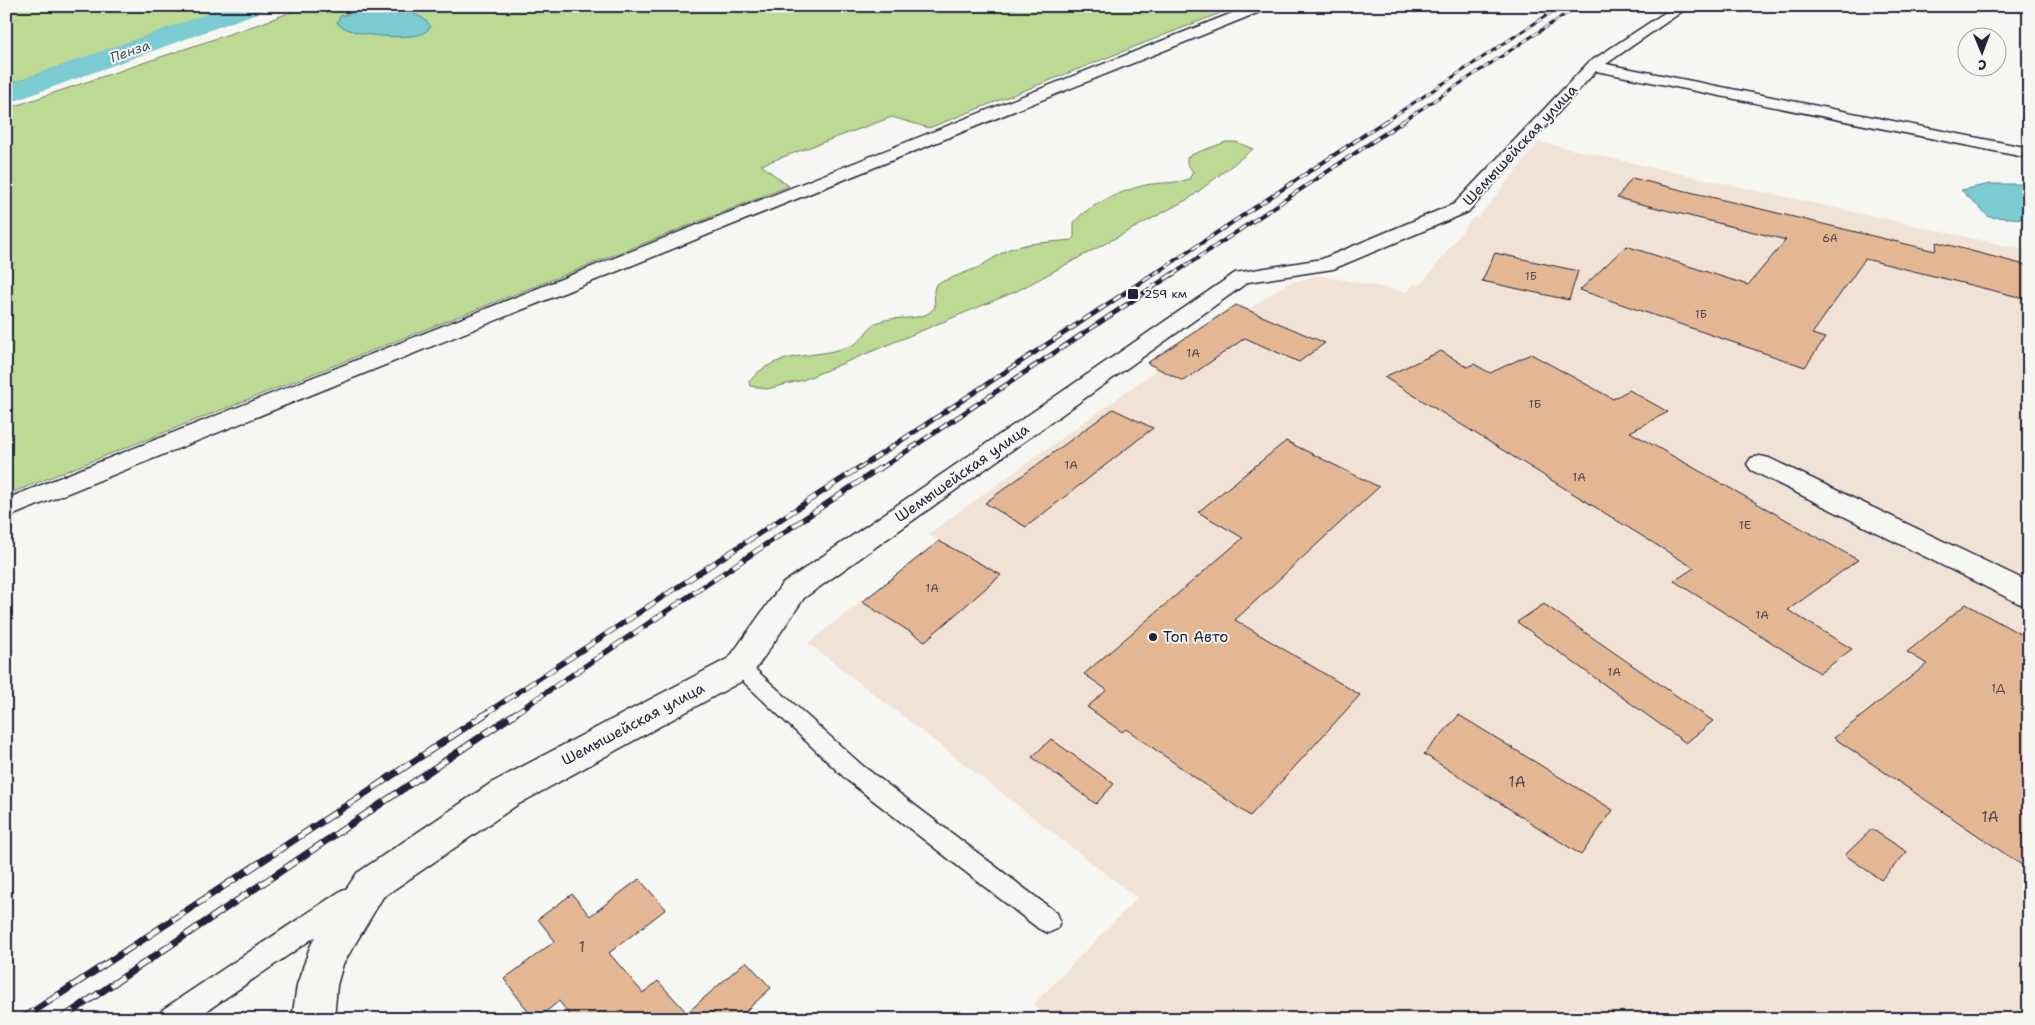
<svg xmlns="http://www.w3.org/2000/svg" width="2035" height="1025" viewBox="0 0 2035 1025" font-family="'Shantell Sans',sans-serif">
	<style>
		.built { fill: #f0e3d6 }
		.green { fill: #bcda93; stroke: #6f7e67 }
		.water { fill: #7acbd2; stroke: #578796 }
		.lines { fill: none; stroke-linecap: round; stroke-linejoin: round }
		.river { fill: #7acbd2; fill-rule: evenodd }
		.building { fill: #e3b793; stroke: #22223b }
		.service-casing { stroke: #22223b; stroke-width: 3 }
		.minor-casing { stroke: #22223b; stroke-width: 3 }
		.service { fill: #f6f6f2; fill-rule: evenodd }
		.minor { fill: #f6f6f2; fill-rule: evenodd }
		.rail-far4-casing { stroke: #22223b; stroke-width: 3 }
		.rail-far3-casing { stroke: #22223b; stroke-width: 4 }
		.rail-far2-casing { stroke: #22223b; stroke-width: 5 }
		.rail-far1-casing { stroke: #22223b; stroke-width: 5.5 }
		.rail-casing { stroke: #22223b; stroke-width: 7 }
		.rail-far4 { stroke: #f6f6f2; stroke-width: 2; stroke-dasharray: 6; stroke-linecap: butt }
		.rail-far3 { stroke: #f6f6f2; stroke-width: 2.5; stroke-dasharray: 8; stroke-linecap: butt }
		.rail-far2 { stroke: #f6f6f2; stroke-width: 3; stroke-dasharray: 9; stroke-linecap: butt }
		.rail-far1 { stroke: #f6f6f2; stroke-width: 4; stroke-dasharray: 12; stroke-linecap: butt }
		.rail { stroke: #f6f6f2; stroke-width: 5; stroke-dasharray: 15; stroke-linecap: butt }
		.poi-dot { fill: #22223b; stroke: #f6f6f2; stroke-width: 2 }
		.labels { text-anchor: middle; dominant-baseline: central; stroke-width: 4; stroke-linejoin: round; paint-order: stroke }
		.far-number-label { font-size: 11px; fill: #524751 }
		.far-poi-label { font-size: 12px; fill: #22223b; stroke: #f6f6f2; text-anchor: start }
		.number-label { font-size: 12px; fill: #524751 }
		.far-water-label { font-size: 14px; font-style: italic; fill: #3c5568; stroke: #f6f6f2 }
		.street-label { font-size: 15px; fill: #22223b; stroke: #f6f6f2 }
		.poi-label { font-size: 15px; fill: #22223b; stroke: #f6f6f2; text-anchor: start }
		.near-number-label { font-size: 15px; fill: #524751 }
	</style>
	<rect width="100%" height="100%" fill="#f6f6f2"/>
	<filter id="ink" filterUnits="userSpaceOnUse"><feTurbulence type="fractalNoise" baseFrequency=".02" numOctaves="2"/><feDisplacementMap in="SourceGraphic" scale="10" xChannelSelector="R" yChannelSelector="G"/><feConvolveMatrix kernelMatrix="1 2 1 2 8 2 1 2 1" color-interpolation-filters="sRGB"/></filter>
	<g filter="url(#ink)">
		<path class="built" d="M1539 142 2029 251V1019H1048L1034 1004 1137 898 808 643 939 541 928 534 1158 369 1146 363 1236 305 1248 310 1286 284 1318 275 1407 292 1414 284 1421 285 1473 217 1478 218Z"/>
		<path class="green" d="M6 6H226L228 7 195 21 6 85Z
			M306 6H1238L929 128 892 117 761 165 789 186 6 495V109L265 22Z
			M1226 142H1236L1253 149 1190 198 1017 291 803 380 767 389 750 386 749 382C774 349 816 360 850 346 869 339 863 325 885 320 902 316 924 322 935 307L934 290 936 284 977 268 1009 249 1029 244 1072 240 1074 237V223C1085 206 1126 189 1146 185 1160 182 1175 184 1189 179L1193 172 1187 163V158L1193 154Z"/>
		<path class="water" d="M383 9C400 11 422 11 431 27 428 29 425 33 421 34 404 40 349 36 337 23L340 16 355 12Z
			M1990 184H2029V219L1989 217 1961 190Z"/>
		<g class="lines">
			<path class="river" d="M229 6H267L263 11 6 104V85Z"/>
		</g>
		<path class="building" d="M1632 178 1935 251 1937 242 2029 266 2027 299 1865 259 1812 334 1825 338 1805 367 1580 290 1626 246 1748 285 1786 240 1617 198Z
			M1495 253 1578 271 1569 300 1482 281Z
			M1236 305 1325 343 1299 362 1245 338 1183 381 1147 363Z
			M1441 351 1467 367 1474 364 1490 373 1531 354 1613 399 1629 390 1668 412 1630 432 1858 560 1788 610 1852 649 1820 673 1674 581 1694 568 1384 377Z
			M1113 409 1153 428 1026 527 985 503Z
			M1286 441 1379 487 1235 620 1360 695 1250 816 1126 729 1122 732 1087 707 1107 690 1084 674 1243 538 1198 512Z
			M939 541 1001 575 925 641 862 602Z
			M1544 604 1713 721 1686 743 1517 622Z
			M1966 604 2029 639V870L1834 738 1927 664 1907 652Z
			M1459 715 1613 810 1581 855 1424 754Z
			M1051 739 1114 784 1096 804 1032 757Z
			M1872 829 1907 852 1881 880 1845 855Z
			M639 879 666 909 609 953 643 993 658 981 687 1013 746 961 771 988 737 1019H573L559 1001 537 1019H534L504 979 555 941 538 919 572 894 590 916Z"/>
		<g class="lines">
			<defs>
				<path id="service" d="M740 659 747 662 863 766 1057 913 1060 921 1057 929 1048 933 1039 929 847 780 733 672 730 667 733 662Z
					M351 887 360 890 363 898 360 906 195 1019H158L162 1010 342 890Z"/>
				<path id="minor" d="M1250 6H1268L1267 9 6 518V499Z
					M1675 6H1690L1606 64 2029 148V158L1596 71 1468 212 1333 269 1248 282 804 598 751 676 517 805 383 897 343 964 337 985 334 1019H292L297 985 310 947 320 928 357 873 491 783 729 658 782 584 1235 273 1322 259 1454 204 1588 63Z
					M1760 456 1769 458 2029 582V606L2018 603 1751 470 1747 464 1751 458Z"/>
			</defs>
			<use href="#service" class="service-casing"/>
			<use href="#minor" class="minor-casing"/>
			<use href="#service" class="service"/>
			<use href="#minor" class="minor"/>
			<defs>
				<path id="rail-far4" d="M1386 121 1561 6
					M1403 121 1578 6"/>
				<path id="rail-far3" d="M1153 275 1387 120
					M1172 275 1405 120"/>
				<path id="rail-far2" d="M858 469 1155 273
					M880 469 1174 273"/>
				<path id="rail-far1" d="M485 714 860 467
					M514 714 881 467"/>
				<path id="rail" d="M22 1019 487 713
					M61 1019 516 713"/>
			</defs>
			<use href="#rail-far4" class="rail-far4-casing"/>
			<use href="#rail-far3" class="rail-far3-casing"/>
			<use href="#rail-far2" class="rail-far2-casing"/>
			<use href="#rail-far1" class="rail-far1-casing"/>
			<use href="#rail" class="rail-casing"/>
			<use href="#rail-far4" class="rail-far4"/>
			<use href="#rail-far3" class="rail-far3"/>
			<use href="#rail-far2" class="rail-far2"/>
			<use href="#rail-far1" class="rail-far1"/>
			<use href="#rail" class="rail"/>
		</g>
	</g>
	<g class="poi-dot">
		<rect x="1127" y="288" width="12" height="12" rx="2.5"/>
		<circle cx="1153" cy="637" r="5"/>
	</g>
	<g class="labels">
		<g class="far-number-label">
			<text x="1830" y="238">6А</text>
			<text x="1531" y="276">1Б</text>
			<text x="1701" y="314">1Б</text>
		</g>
		<g class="far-poi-label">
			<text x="1144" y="294">259 км</text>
		</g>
		<g class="number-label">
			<text x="1193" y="353">1А</text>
			<text x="1535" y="404">1Б</text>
			<text x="1071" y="465">1А</text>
			<text x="1579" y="477">1А</text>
			<text x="1745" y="525">1Е</text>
			<text x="932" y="588">1А</text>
			<text x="1762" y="615">1А</text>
			<text x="1614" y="672">1А</text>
			<text x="1998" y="688">1Д</text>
		</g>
		<g class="far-water-label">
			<text transform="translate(130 51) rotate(-20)">Пенза</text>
		</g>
		<g class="street-label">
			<text transform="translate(1520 145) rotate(-47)">Шемышейская улица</text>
			<text transform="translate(962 473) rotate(-35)">Шемышейская улица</text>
			<text transform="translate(633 724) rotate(-28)">Шемышейская улица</text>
		</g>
		<g class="poi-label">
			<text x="1163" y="637">Топ Авто</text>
		</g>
		<g class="near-number-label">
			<text x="1517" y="782">1А</text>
			<text x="1990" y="817">1А</text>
			<text x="582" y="947">1</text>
		</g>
	</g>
	<rect width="2035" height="1025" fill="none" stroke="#f6f6f2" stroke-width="25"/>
	<rect x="12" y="12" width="2010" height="1000" fill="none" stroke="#22223b" stroke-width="2" filter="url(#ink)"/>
	<g transform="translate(1982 52) rotate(179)"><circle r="24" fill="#f6f6f2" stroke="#a1a1a9"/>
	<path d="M0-4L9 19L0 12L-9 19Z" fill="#22223b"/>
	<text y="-8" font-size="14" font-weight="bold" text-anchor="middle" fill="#22223b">С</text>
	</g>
</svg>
